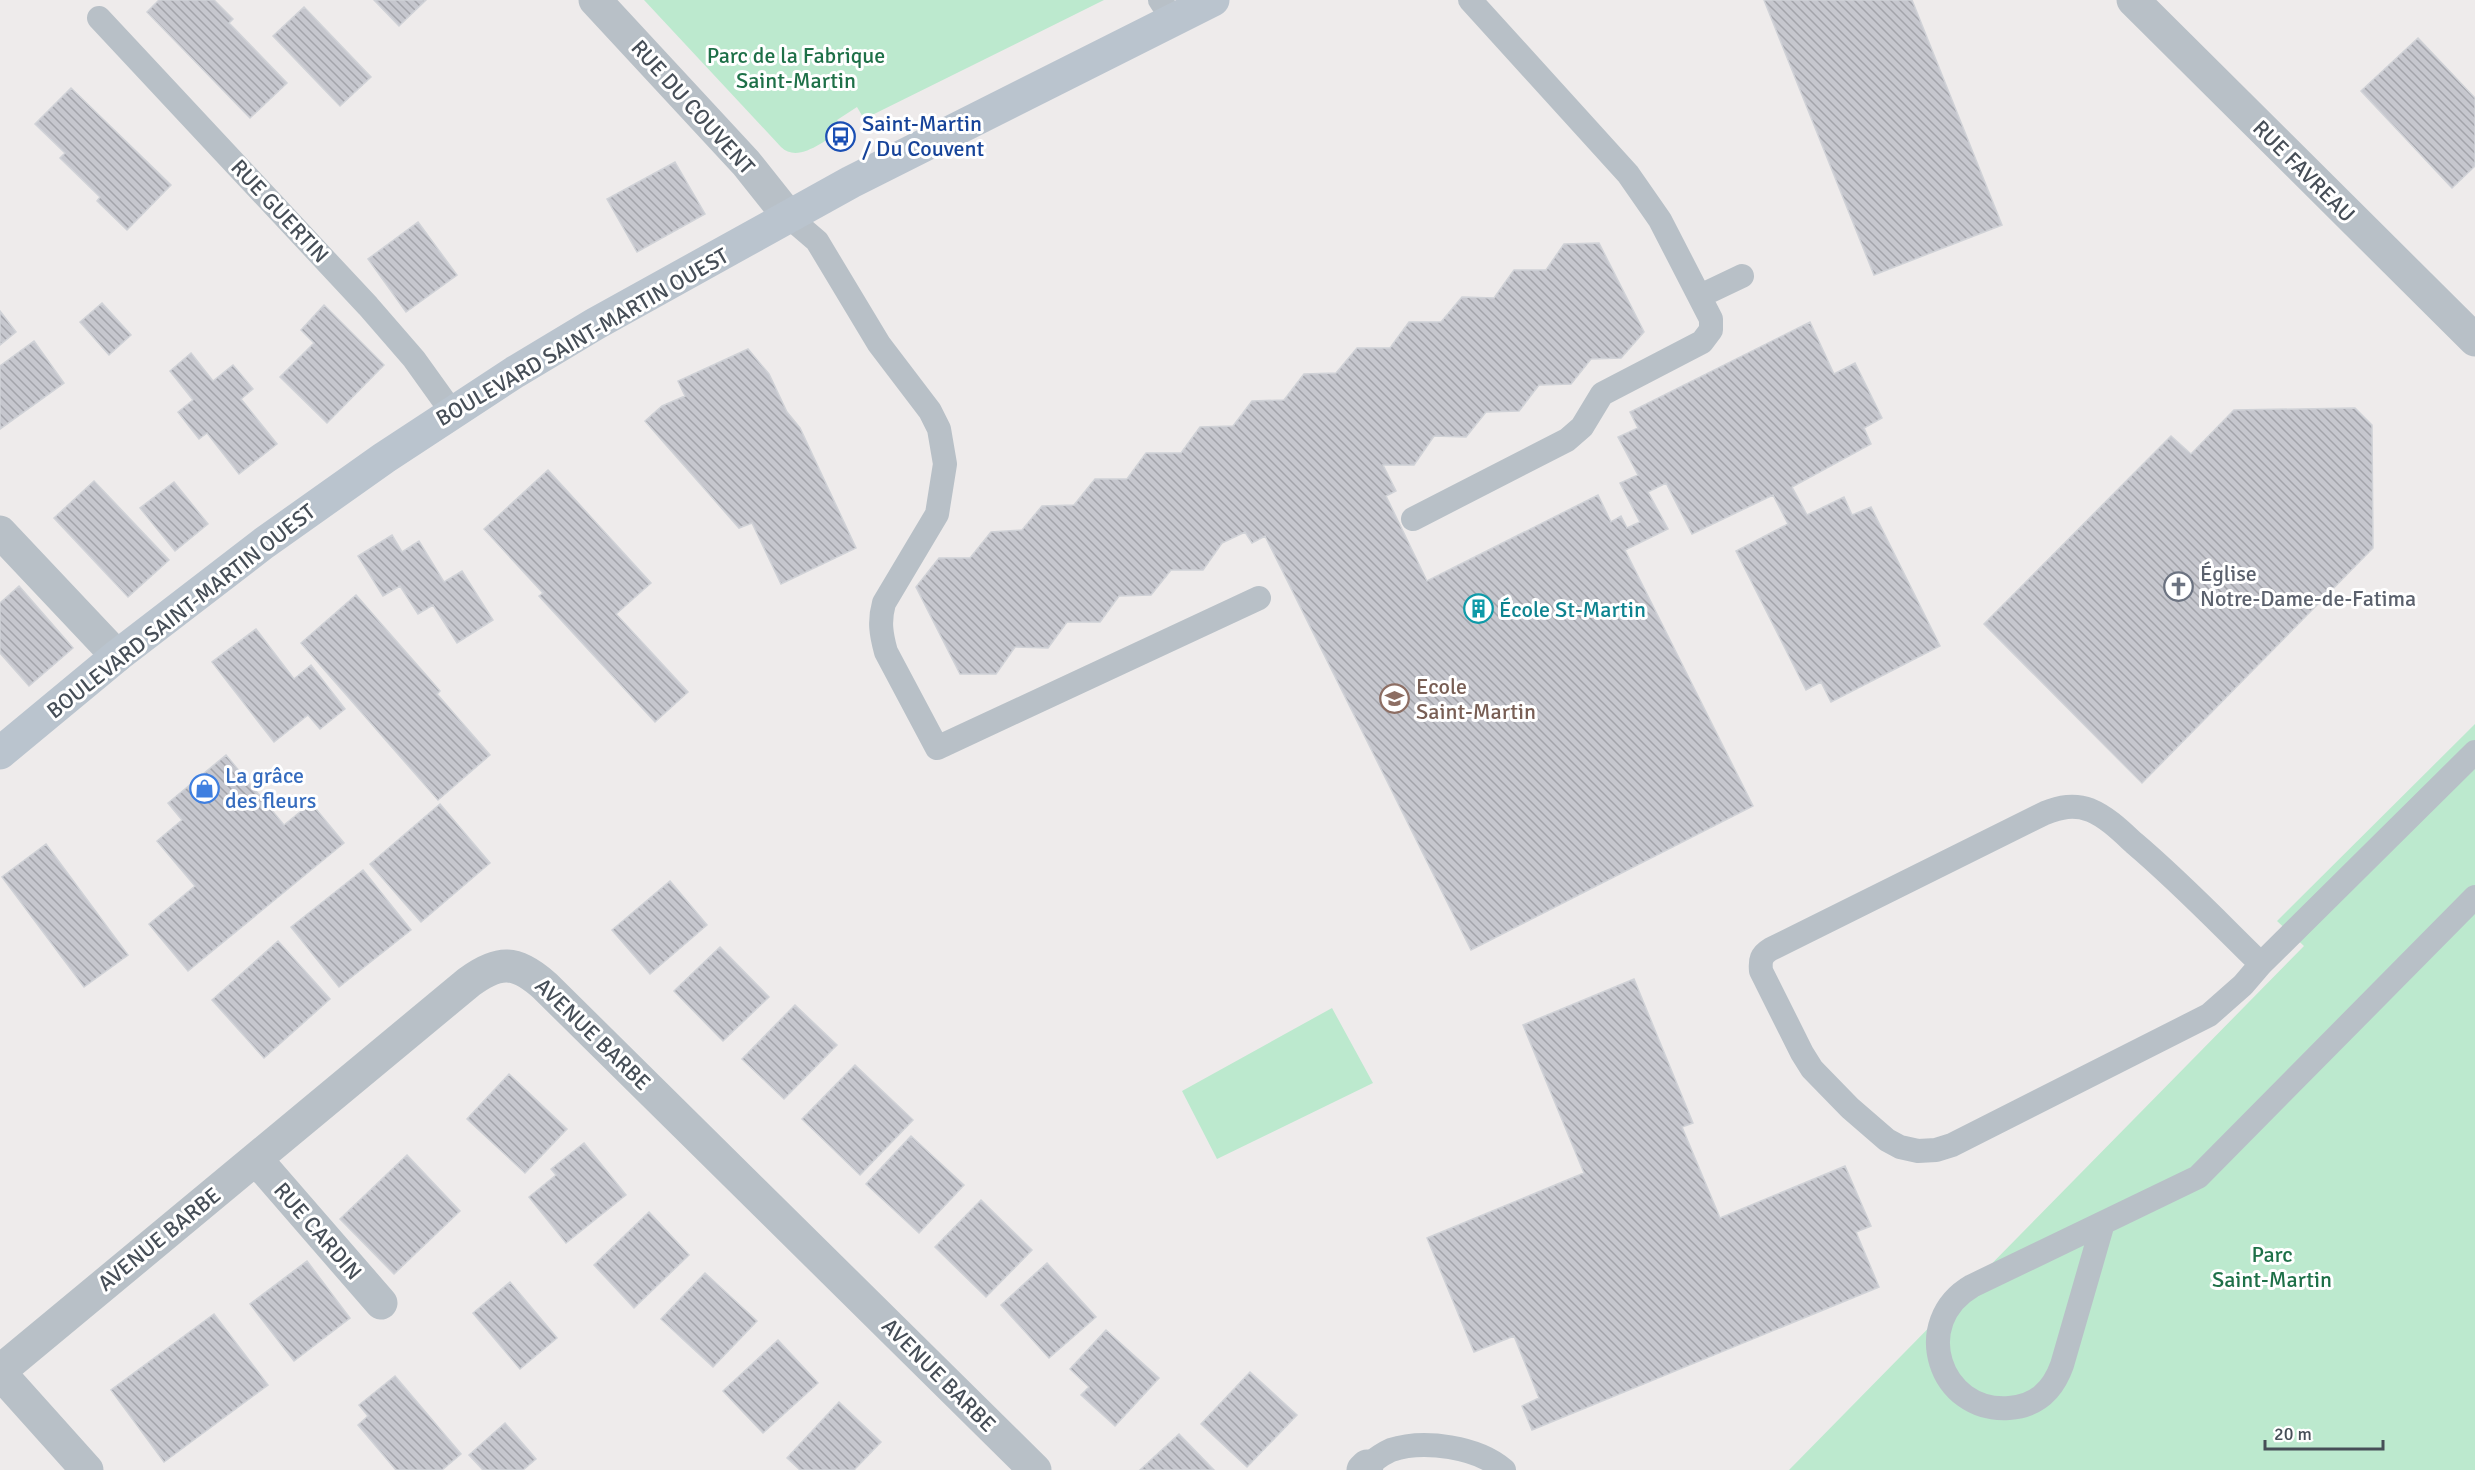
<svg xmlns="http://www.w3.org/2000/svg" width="2475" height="1470" viewBox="0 0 2475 1470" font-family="Signika,sans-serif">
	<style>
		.green { fill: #bce9ce }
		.building { fill: url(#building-back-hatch); stroke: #d0d2d7; stroke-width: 1.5 }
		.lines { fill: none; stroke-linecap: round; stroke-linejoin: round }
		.lane { stroke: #b8c0c7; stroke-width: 24 }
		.street { stroke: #b8c0c7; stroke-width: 33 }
		.secondary { stroke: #bac4ce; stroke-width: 33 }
		.labels { text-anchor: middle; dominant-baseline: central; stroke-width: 6; stroke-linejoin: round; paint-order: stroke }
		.park-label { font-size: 22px; fill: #1e7048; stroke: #fff }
		.street-label { font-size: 22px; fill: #464e57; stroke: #fff }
		.transit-label { font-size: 22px; fill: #164399; stroke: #fff; text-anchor: start }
		.worship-label { font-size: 22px; fill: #5b616d; stroke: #fff; text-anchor: start }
		.culture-label { font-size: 22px; fill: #0d838f; stroke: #fff; text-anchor: start }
		.education-label { font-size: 22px; fill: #785e54; stroke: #fff; text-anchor: start }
		.shop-label { font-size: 22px; fill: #366cbe; stroke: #fff; text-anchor: start }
	</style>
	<defs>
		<pattern id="building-back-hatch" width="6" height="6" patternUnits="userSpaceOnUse" patternTransform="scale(1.5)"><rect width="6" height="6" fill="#c6c7ce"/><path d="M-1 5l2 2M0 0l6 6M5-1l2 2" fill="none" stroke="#a3a4aa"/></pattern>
	</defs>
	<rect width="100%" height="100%" fill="#eeebeb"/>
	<path class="green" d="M644 0H1104L864 119 857 107 837 120 842 130C825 140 798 164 781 147Z
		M2475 724V1470H1789L2304 946 2277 921Z
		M1332 1008 1373 1083 1217 1159 1182 1091Z"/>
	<path class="building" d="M159 0H214L233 19 229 23 287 83 250 118 147 12Z
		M374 0H426L399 26Z
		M1764 0H1912L2002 225 1874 275Z
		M304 7 371 77 340 106 273 36Z
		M2418 38 2475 98V166L2452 188 2361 91Z
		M71 88 171 185 127 230 97 201 100 197 60 158 65 153 35 124Z
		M675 162 705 214 637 252 607 199Z
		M418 222 457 275 406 312 368 259Z
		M1599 243 1644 332 1621 358 1591 359 1571 384 1539 385 1519 411 1486 412 1466 437 1434 436 1414 465H1383L1396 491 1386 496 1427 581 1598 495 1611 522 1621 516 1627 528 1640 522 1620 483 1638 475 1618 437 1638 428 1630 412 1810 322 1834 374 1855 363 1882 418 1864 428 1871 444 1792 487 1807 515 1844 497 1852 515 1871 507 1940 646 1831 702 1821 682 1806 690 1736 551 1788 524 1773 495 1692 534 1666 483 1648 492 1668 529 1625 550 1753 806 1471 950 1265 536 1252 543 1245 532 1222 543 1203 570H1171L1151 595 1119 596 1100 622H1067L1048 648 1015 647 996 674H960L916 587 939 558H970L991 532 1022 530 1042 506 1074 505 1095 479H1127L1146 453H1181L1200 427 1233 426 1252 401 1284 400 1304 374 1336 373 1357 348H1390L1409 322H1441L1462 297 1494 298 1514 270H1546L1564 244Z
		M102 303 131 335 109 355 80 322Z
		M324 305 384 365 327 423 280 377 314 343 301 330Z
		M0 311 16 332 0 345Z
		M34 341 64 383 0 429V366Z
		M748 349 769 374 787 412 800 428 856 548 781 584 752 523 739 528 645 421 662 406 685 396 678 381Z
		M191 353 213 381 233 365 253 389 241 399 277 444 239 474 207 433 199 439 178 412 193 400 170 371Z
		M2355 408 2372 425 2373 548 2142 783 1984 624 2171 436 2191 454 2234 410Z
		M548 470 651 583 616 614 688 692 655 722 539 596 543 593 484 529Z
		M94 481 169 560 128 597 54 518Z
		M174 482 208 524 175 551 140 508Z
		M392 535 402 552 419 541 444 582 462 571 493 620 457 643 433 605 418 614 400 586 383 596 358 556Z
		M19 586 73 648 29 686 0 653V603Z
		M356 595 440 691 437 694 490 755 438 800 301 643Z
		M256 629 294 679 311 665 345 709 320 729 308 715 274 742 212 662Z
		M226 755 284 825 311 803 344 843 188 971 149 924 195 886 157 841 182 820 168 803Z
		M440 804 490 863 421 922 370 864Z
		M46 844 128 955 84 987 2 877Z
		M363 870 411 930 339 987 291 927Z
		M670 881 707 925 650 974 612 930Z
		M278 941 330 999 264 1058 212 1000Z
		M720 947 769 997 723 1041 674 991Z
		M1634 979 1693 1123 1682 1127 1720 1218 1845 1166 1871 1226 1856 1232 1879 1287 1532 1430 1522 1406 1539 1398 1514 1336 1474 1352 1427 1238 1584 1173 1523 1025Z
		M795 1005 837 1045 784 1099 742 1059Z
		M855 1065 913 1120 860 1175 802 1119Z
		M509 1074 567 1129 525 1173 467 1119Z
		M911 1136 964 1185 919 1233 866 1184Z
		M584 1143 626 1195 566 1243 529 1197 556 1175 551 1169Z
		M407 1155 460 1211 394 1274 340 1219Z
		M981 1200 1032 1250 986 1297 935 1247Z
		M649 1212 689 1255 634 1308 594 1265Z
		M307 1261 350 1318 294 1361 250 1304Z
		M1047 1263 1096 1317 1049 1358 1001 1305Z
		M705 1273 757 1321 713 1367 661 1319Z
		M510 1282 557 1338 520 1369 473 1313Z
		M214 1314 268 1385 164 1462 111 1390Z
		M1106 1330 1159 1378 1115 1426 1081 1395 1089 1387 1070 1369Z
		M778 1340 818 1383 763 1433 723 1391Z
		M1250 1372 1297 1415 1247 1467 1201 1424Z
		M395 1376 461 1454 442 1470H396L358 1425 368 1416 359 1405Z
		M839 1402 881 1442 854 1470H800L787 1458Z
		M505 1423 536 1459 523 1470H483L469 1455Z
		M1179 1434 1214 1470H1140Z"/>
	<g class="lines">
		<path class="lane" d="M1160 0 1173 20
			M99 18 368 306 414 359 452 412
			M789 217 817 241 879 344 930 411 939 429 945 464 937 514 884 603C879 621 881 634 886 652L937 748 1259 598
			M1700 296 1742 276
			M1413 519 1567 440 1582 427 1602 394 1702 342 1711 330V319L1660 220 1628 174 1470 0
			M2261 964C2219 923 2179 881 2134 843 2121 831 2107 817 2090 810 2074 804 2060 807 2045 813L1771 949C1761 955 1760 960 1761 971L1802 1053 1812 1069 1850 1108 1887 1140 1900 1147 1918 1151 1936 1150 1952 1145 2209 1015 2243 985 2261 964 2475 752
			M2103 1223 2062 1365C2053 1390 2037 1406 2009 1408 1939 1413 1910 1322 1972 1286L2198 1177 2475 897
			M1367 1466C1374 1460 1382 1454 1391 1450 1424 1439 1478 1447 1504 1470"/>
		<path class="street" d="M595 0 746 163 789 217
			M2133 0 2475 340
			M0 532 117 656
			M256 1159 381 1303
			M0 1371 469 982C499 960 516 960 545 986L1035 1470
			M0 1373 87 1470
			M1363 1470 1367 1466"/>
		<path class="secondary" d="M0 753 117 656 264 543 384 458 515 372 595 324 851 182 1213 0"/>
	</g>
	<defs>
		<symbol id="bus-ring" viewBox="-11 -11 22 22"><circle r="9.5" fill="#fff" stroke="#1a4fb4" stroke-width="1.5"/><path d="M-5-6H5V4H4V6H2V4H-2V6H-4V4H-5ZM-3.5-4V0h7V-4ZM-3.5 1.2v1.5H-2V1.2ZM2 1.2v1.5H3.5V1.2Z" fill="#1a4fb4"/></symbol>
		<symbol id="church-ring" viewBox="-11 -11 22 22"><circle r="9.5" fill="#fff" stroke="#6b7280" stroke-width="1.5"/><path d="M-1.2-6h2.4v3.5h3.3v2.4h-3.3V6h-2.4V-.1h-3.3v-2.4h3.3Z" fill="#6b7280"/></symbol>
		<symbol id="building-ring" viewBox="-11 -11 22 22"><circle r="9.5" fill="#fff" stroke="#0f9aa8" stroke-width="1.5"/><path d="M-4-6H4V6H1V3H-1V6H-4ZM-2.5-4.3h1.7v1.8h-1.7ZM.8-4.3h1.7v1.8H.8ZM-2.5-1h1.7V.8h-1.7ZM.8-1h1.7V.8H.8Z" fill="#0f9aa8"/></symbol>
		<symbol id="school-ring" viewBox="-11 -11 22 22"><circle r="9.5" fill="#fff" stroke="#8d6e63" stroke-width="1.5"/><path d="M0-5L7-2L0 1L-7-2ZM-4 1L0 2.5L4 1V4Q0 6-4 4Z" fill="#8d6e63"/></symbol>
		<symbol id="shop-ring" viewBox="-11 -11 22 22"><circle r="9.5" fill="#fff" stroke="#3f7fe0" stroke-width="1.5"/><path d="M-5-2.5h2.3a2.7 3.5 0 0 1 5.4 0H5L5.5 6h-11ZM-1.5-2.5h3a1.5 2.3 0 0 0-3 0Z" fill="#3f7fe0"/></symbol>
	</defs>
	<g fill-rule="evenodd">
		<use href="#bus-ring" x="824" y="120" width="33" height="33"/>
		<use href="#church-ring" x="2162" y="570" width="33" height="33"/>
		<use href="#building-ring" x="1462" y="592" width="33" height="33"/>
		<use href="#school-ring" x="1378" y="682" width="33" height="33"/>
		<use href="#shop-ring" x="188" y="772" width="33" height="33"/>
	</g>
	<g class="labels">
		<g class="park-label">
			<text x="796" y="55">Parc de la Fabrique<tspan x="796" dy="25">Saint-Martin</tspan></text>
			<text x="2272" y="1254">Parc<tspan x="2272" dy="25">Saint-Martin</tspan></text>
		</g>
		<g class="street-label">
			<text transform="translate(693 107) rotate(48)">RUE DU COUVENT</text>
			<text transform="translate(2304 171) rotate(45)">RUE FAVREAU</text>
			<text transform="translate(280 211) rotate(47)">RUE GUERTIN</text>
			<text transform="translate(582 337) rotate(-30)">BOULEVARD SAINT-MARTIN OUEST</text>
			<text transform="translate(181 611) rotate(-38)">BOULEVARD SAINT-MARTIN OUEST</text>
			<text transform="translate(593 1034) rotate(44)">AVENUE BARBE</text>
			<text transform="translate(318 1231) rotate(49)">RUE CARDIN</text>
			<text transform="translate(159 1239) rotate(-39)">AVENUE BARBE</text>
			<text transform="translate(939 1375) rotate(45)">AVENUE BARBE</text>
		</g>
		<g class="transit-label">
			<text x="862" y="123">Saint-Martin<tspan x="862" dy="25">/ Du Couvent</tspan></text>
		</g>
		<g class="worship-label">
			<text x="2200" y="573">Église<tspan x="2200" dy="25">Notre-Dame-de-Fatima</tspan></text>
		</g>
		<g class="culture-label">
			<text x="1499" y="609">École St-Martin</text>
		</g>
		<g class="education-label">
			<text x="1416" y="686">Ecole<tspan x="1416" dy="25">Saint-Martin</tspan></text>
		</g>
		<g class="shop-label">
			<text x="225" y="775">La grâce<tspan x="225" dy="25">des fleurs</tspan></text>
		</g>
	</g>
	<path d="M2265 1440v9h118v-9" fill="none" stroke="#464e57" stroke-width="3"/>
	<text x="2274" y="1440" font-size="18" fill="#464e57" stroke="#ffffff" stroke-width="4.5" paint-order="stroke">20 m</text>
</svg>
